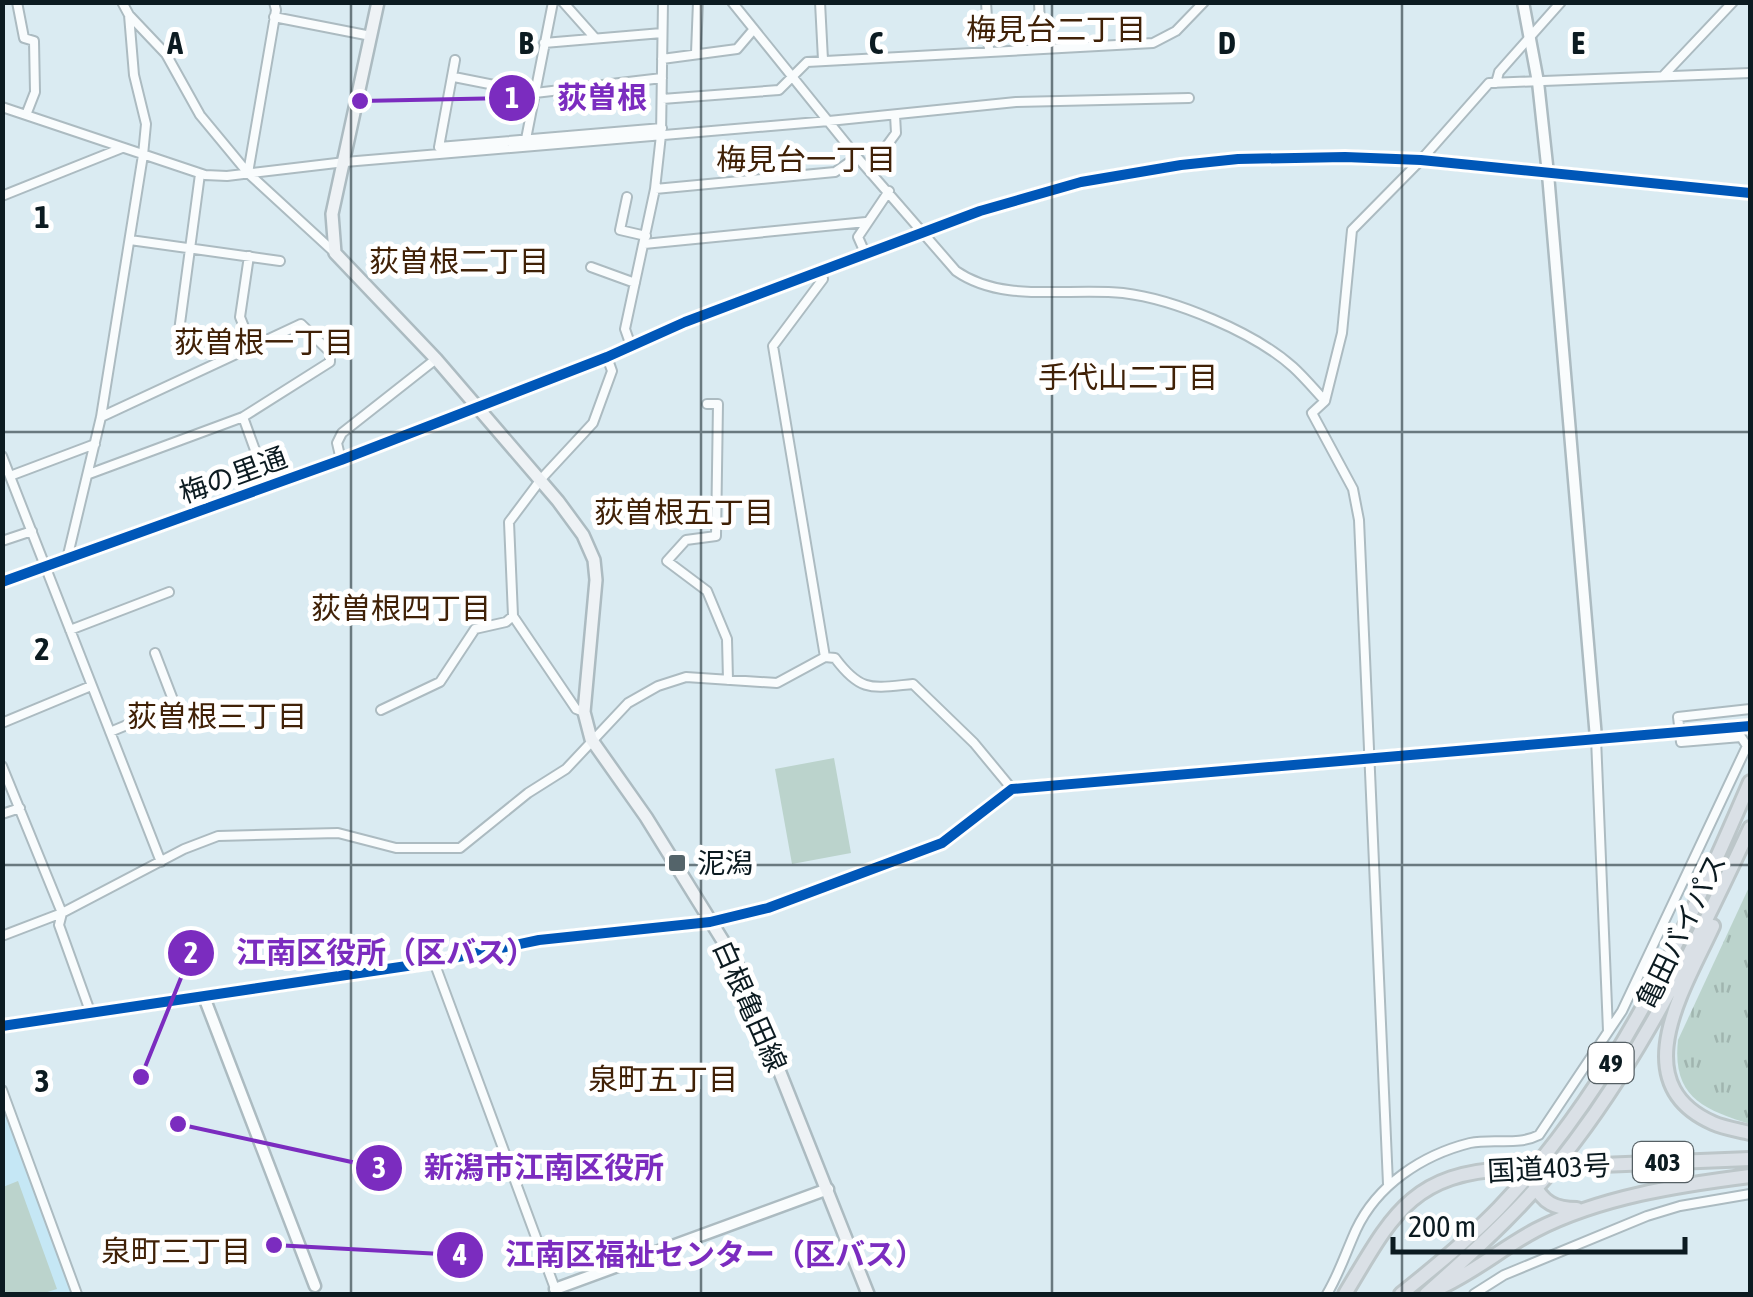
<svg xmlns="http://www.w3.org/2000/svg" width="1753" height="1297" viewBox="0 0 1753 1297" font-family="'Asap Condensed','Noto Sans JP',sans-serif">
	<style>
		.built { fill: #c5e7f5 }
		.green { fill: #bbd3cc }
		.park { fill: url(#park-tufts) }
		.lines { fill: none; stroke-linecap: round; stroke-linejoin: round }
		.minor-casing { stroke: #acbbc1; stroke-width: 12 }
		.tertiary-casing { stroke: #acbbc1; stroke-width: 15 }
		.secondary-casing { stroke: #acbbc1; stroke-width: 16 }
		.trunk-casing { stroke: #bcc6c9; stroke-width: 18 }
		.minor { stroke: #f9fcfd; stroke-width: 8 }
		.tertiary { stroke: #f9fcfd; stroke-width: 10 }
		.secondary { stroke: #eef2f5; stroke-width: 11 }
		.trunk { stroke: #dae0e6; stroke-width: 12 }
		.trunk-bridge-casing { stroke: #bcc6c9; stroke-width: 18; stroke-linecap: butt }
		.trunk-bridge { stroke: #dae0e6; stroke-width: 12 }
		.cycleway-casing { stroke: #fff; stroke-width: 16 }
		.cycleway { stroke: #0057b8; stroke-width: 10 }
		.grid { fill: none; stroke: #0c1b21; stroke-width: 2.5; stroke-opacity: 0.55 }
		.poi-dot { fill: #54646a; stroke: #fff; stroke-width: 4 }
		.labels { text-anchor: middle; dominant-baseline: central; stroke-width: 10; stroke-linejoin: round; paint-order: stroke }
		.shield { fill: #fff; stroke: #555f64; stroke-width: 2.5 }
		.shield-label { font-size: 25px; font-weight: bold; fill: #0c1b21 }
		.street-label { font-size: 28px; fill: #0c1b21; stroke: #fff }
		.poi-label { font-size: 28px; fill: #0c1b21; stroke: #fff; text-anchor: start }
		.neighbourhood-label { font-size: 30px; fill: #402107; stroke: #fff }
		.grid-label { font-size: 32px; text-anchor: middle; font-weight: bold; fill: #0c1b21; stroke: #fff; stroke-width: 10; stroke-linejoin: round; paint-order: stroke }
		.leader { fill: none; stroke: #7b2cbf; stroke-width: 4 }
		.callout-dot { fill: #7b2cbf; stroke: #fff; stroke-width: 4 }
		.mark-label { font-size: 30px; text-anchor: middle; font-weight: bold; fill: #fff }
		.callout-label { font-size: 30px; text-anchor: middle; font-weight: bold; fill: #7b2cbf; stroke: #fff; stroke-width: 10; stroke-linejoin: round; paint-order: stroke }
	</style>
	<defs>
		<pattern id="park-tufts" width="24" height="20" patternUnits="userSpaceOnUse" patternTransform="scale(2.5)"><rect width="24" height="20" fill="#bbd3cc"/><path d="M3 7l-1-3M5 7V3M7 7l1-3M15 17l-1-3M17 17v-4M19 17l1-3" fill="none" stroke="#a0b5af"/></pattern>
	</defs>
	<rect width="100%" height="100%" fill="#daebf2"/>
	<path class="built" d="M3 1101 75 1294H3Z"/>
	<path class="green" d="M834 758 851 853 792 864 775 769Z
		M18 1181 57 1289 41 1294H3V1187Z"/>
	<path class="park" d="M1750 885V1124C1702 1109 1672 1096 1678 1040Z"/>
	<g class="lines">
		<defs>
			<path id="minor" d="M17 2 24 38 34 41 35 92 26 115
				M122 2 129 15 166 54 200 115 248 173 334 252
				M563 2 595 38
				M732 2 857 157 956 271C1003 304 1069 287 1123 293 1174 299 1254 332 1293 367 1304 377 1314 389 1325 401
				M820 2 823 60
				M986 2 989 50
				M1039 2 1041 49
				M274 17 371 36
				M544 43 662 33
				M696 53 698 2
				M662 59 737 49 754 29
				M455 60 439 147 662 128
				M1664 75 1733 2
				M454 77 535 93 662 78
				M1496 83 1499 72 1561 2
				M662 99 779 90 807 62 1153 43 1176 31 1204 2
				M2 107 205 175 227 176 345 162 829 121 1016 102 1189 98
				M526 139 553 2
				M869 170 896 133 895 115
				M248 173 276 10 274 2
				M655 189 835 172 857 157
				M2 196 122 148
				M627 197 620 230 646 236
				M130 240 280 261
				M644 244 866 222
				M866 255 858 237 889 191
				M249 256 240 317 252 347
				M591 267 635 283
				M821 271 823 279 773 346 825 657
				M177 346 200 174
				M631 346 625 329 655 189 661 135 663 2
				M707 404H718L716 536 686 540 667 561 707 591 727 639 728 680
				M243 417 268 486
				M2 456 161 862
				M341 460 337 443 342 433 436 359
				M89 474 243 417 330 362V352L301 324 101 417
				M10 476 95 444
				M2 541 32 531
				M67 559 101 417 143 155 146 124 134 75 129 15
				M70 630 169 592
				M381 710 440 682 475 629 506 622 513 616
				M584 712 576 709 513 616 509 522 542 478 593 423 612 371 607 357
				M2 723 91 686
				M110 732 175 705 155 653
				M1596 738 1608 1031
				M2 766 62 913 59 925 91 1014
				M2 814 20 808
				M2 936 62 913 184 849 218 836 338 833 396 848H460L528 793 566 769 628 703 658 686 686 677 777 683 825 657 835 658C861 693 872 688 913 684L974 743 1012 789
				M434 962 557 1294
				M2 1090 77 1294
				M1388 1184 1359 520 1353 489 1312 413 1325 401 1342 333 1352 230 1421 160 1489 83 1750 73
				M1327 1294C1339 1274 1346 1252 1356 1230 1377 1185 1422 1155 1470 1143 1493 1138 1518 1146 1539 1135L1622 1011 1747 746 1741 737 1681 742 1678 717 1750 709
				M1474 1294 1504 1275 1647 1216 1680 1206 1750 1194"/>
			<path id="tertiary" d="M1523 2 1538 82 1548 174 1596 738
				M2 582 341 460 607 357 685 322 980 211 1081 182 1181 165 1238 159 1345 157 1421 160 1750 193
				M204 997 315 1286
				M2 1026 434 962 539 940 710 922 768 908 942 843 1012 789 1750 726
				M555 1289 828 1189"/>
			<path id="secondary" d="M378 2 332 214 335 253 436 359 558 501 583 535 594 560 596 580 584 712 591 739 646 817 736 962 868 1294"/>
			<path id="trunk" d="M1713 926C1685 987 1623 1083 1713 1123 1724 1128 1738 1130 1750 1133
				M1576 1166 1750 1159
				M1534 1183C1542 1203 1556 1209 1577 1209
				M1437 1289C1472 1274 1502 1248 1536 1230 1600 1197 1679 1185 1750 1176
				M1345 1294C1390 1220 1409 1173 1507 1169
				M1401 1294C1435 1267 1468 1240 1499 1208 1615 1086 1684 935 1750 782
				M1426 1294C1479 1247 1533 1198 1575 1141 1648 1044 1699 937 1750 828"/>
		</defs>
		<use href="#minor" class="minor-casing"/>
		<use href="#tertiary" class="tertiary-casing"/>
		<use href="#secondary" class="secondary-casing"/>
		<use href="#trunk" class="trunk-casing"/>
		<use href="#minor" class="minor"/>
		<use href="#tertiary" class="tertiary"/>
		<use href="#secondary" class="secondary"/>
		<use href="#trunk" class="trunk"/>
		<defs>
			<path id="trunk-bridge" d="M1507 1169 1576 1166"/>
		</defs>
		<use href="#trunk-bridge" class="trunk-bridge-casing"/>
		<use href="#trunk-bridge" class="trunk-bridge"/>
		<defs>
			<path id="cycleway" d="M2 582 341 460 607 357 685 322 980 211 1081 182 1181 165 1238 159 1345 157 1421 160 1750 193
				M2 1026 434 962 539 940 710 922 768 908 942 843 1012 789 1750 726"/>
		</defs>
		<use href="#cycleway" class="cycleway-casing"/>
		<use href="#cycleway" class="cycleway"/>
	</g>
	<path class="grid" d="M351 2V1294M701 2V1294M1052 2V1294M1402 2V1294M2 432H1750M2 865H1750"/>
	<rect class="poi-dot" x="667" y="853" width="20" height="20" rx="5"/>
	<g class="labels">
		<g class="shield">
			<rect x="1588.5" y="1043" width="45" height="40" rx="8"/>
			<rect x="1633" y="1142" width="60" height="40" rx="8"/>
		</g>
		<g class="shield-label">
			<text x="1611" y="1063">49</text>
			<text x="1663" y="1162">403</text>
		</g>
		<g class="street-label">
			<text transform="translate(233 475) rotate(-20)">梅の里通</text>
			<text transform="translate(1681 931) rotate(-64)">亀田バイパス</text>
			<text transform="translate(750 1006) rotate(66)">白根亀田線</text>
			<text transform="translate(1549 1168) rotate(-3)">国道403号</text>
		</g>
		<g class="poi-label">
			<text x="697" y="863">泥潟</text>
		</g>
		<g class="neighbourhood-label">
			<text x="1056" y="29">梅見台二丁目</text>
			<text x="806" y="159">梅見台一丁目</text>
			<text x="459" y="261">荻曽根二丁目</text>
			<text x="264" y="342">荻曽根一丁目</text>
			<text x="1128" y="377">手代山二丁目</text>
			<text x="684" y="512">荻曽根五丁目</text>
			<text x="401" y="608">荻曽根四丁目</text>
			<text x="217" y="716">荻曽根三丁目</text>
			<text x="663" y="1079">泉町五丁目</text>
			<text x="176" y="1251">泉町三丁目</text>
		</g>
	</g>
	<g class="grid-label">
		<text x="175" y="54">A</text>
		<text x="526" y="54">B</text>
		<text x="876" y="54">C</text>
		<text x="1227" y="54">D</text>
		<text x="1578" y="54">E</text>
		<text x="42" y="228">1</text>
		<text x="42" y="660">2</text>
		<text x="42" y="1092">3</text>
	</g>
	<path class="leader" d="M360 101L512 98M141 1077L191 953M178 1124L379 1168M274 1245L460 1255"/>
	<g class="callout-dot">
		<circle cx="360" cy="101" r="10"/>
		<circle cx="141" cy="1077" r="10"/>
		<circle cx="178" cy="1124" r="10"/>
		<circle cx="274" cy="1245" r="10"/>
		<circle cx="512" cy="98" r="25"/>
		<circle cx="191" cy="953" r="25"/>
		<circle cx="379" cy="1168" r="25"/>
		<circle cx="460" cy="1255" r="25"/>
	</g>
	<g class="mark-label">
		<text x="512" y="108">1</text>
		<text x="191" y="963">2</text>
		<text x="379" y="1178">3</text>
		<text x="460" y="1265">4</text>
	</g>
	<g class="callout-label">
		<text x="602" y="108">荻曽根</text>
		<text x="386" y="963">江南区役所（区バス）</text>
		<text x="544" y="1178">新潟市江南区役所</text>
		<text x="715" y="1265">江南区福祉センター（区バス）</text>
	</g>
	<rect width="1753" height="1297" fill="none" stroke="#0c1b21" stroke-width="10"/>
	<path d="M1393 1237v15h292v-15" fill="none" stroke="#0c1b21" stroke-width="5"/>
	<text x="1408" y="1237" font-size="30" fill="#0c1b21" stroke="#ffffff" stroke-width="8" paint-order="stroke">200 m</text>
</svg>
